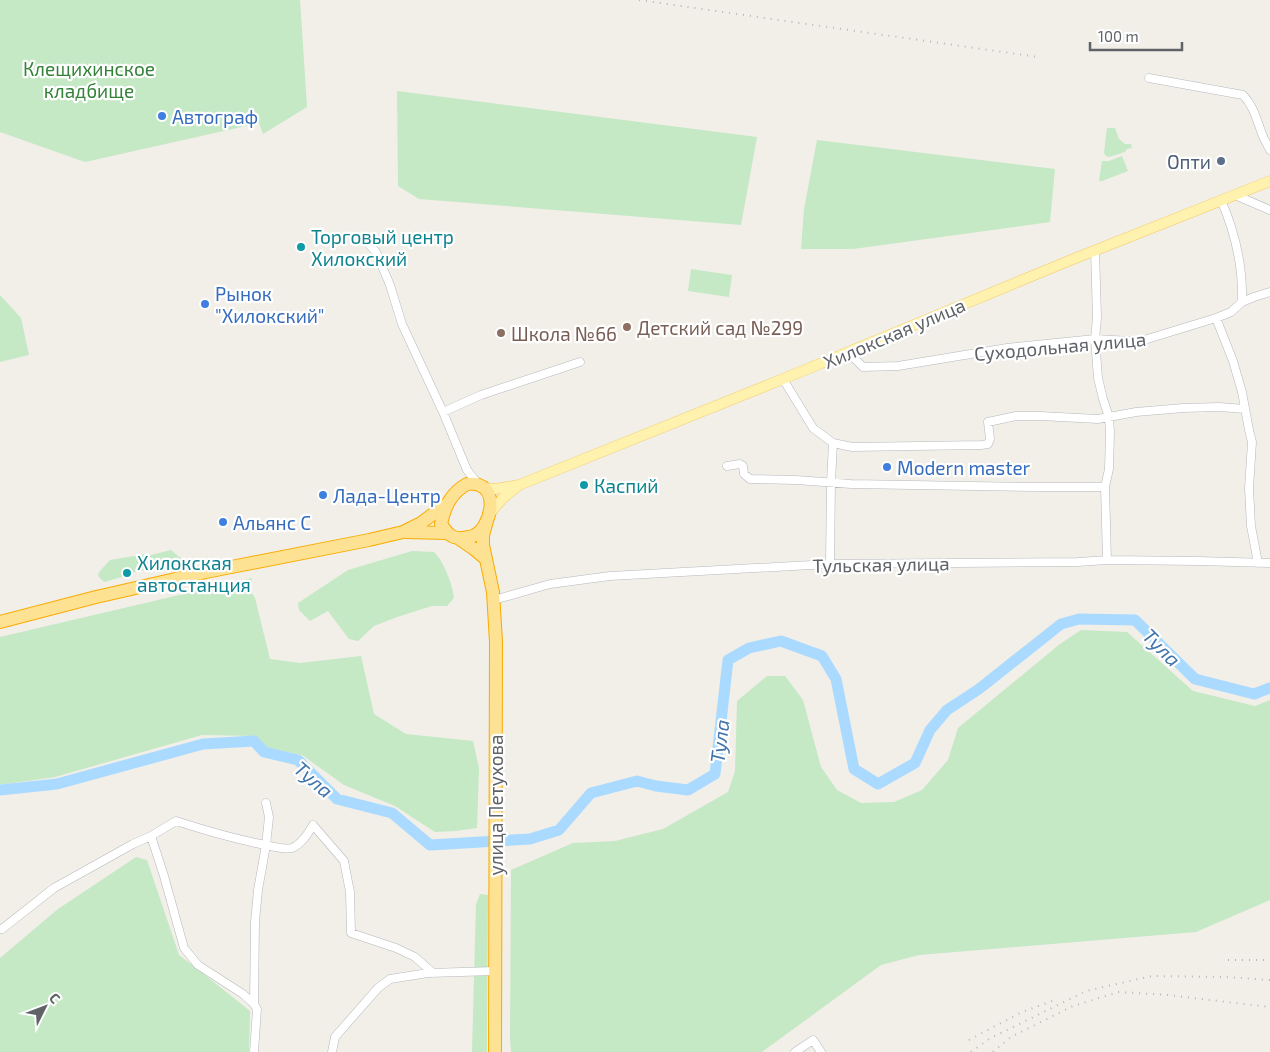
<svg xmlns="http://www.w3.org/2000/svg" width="1270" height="1052" viewBox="0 0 1270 1052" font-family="'Exo 2',sans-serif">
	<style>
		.green { fill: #c5e8c5 }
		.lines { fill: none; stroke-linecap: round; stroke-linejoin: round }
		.river { stroke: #aadaff; stroke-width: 11 }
		.minor-casing { stroke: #b5b8bc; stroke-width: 9 }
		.major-casing { stroke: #f2c960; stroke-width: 11 }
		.highway-casing { stroke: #f9ab00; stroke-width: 14 }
		.minor { stroke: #fff; stroke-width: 8 }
		.major { stroke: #fff2af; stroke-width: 10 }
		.highway { stroke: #fde293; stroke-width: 12 }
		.rail { stroke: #b6b7b8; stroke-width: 2; stroke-dasharray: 1 6; stroke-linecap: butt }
		.shop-dot { fill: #3f7fe0; stroke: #fff; stroke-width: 2 }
		.service-dot { fill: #5c6f8a; stroke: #fff; stroke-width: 2 }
		.culture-dot { fill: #0f9aa8; stroke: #fff; stroke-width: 2 }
		.education-dot { fill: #8d6e63; stroke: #fff; stroke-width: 2 }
		.labels { text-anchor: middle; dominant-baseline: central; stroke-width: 4.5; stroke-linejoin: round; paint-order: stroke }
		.park-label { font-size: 19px; fill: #348238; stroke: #fff }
		.shop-label { font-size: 19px; fill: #366cbe; stroke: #fff; text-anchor: start }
		.service-label { font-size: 19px; fill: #4e5e75; stroke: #fff; text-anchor: end }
		.culture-label { font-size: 19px; fill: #0d838f; stroke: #fff; text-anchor: start }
		.education-label { font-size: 19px; fill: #785e54; stroke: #fff; text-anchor: start }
		.street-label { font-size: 19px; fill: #5f6368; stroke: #fff }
		.water-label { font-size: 20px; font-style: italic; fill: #4174aa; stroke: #fff }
	</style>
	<rect width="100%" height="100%" fill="#f1efe8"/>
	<path class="green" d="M0 0H300L307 107 263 134 259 123 85 162 0 132Z
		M397 91 757 137 741 225 419 199 398 186Z
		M1107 128H1115L1119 139 1125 144H1131L1132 148 1127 149 1125 152 1109 157 1106 156 1104 153Z
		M817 140 1055 169 1050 222 853 249H801L804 209Z
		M1122 156 1128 171 1102 181H1099L1102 161H1109Z
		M691 269 732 275 729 297 688 291Z
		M0 295 21 318 29 355 0 362Z
		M171 550 179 557 188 561 131 573 130 569 122 570V577L104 582 98 576 99 572 110 560 146 554 147 556Z
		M412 551 434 552C443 560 453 585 454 598L447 606H432L397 617 374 626 358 641 349 639 328 611 310 621 299 610 298 603 348 570Z
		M252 578 251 592 255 598 270 659 300 663 361 656 374 714 406 734 473 741 479 768 477 828 455 831 435 832 395 806 344 785 302 755 267 748 256 736 202 735 55 777 6 784H0V637Z
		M1081 630 1127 632 1193 691 1255 706 1270 700V900L1196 932 919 955 881 965 762 1052H511L510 1040 511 870 573 843 615 841 663 829 728 792 735 771 737 701 767 676H785L803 700 821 767 837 790 861 803 894 802 922 790 948 760 958 728 1060 644Z
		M136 857 147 860 179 955 200 971 250 1011 249 1052H0V958L58 909Z
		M480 894 488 895 487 1052H472L476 904Z"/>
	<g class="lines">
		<path class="river" d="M0 790 57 784 203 744 254 741 264 752 298 760 337 799 392 813 430 845 530 839 559 830 591 793 637 781 656 786 688 790 715 774 728 660 749 648 781 641 822 656 836 679 854 769 878 784 915 763 930 730 947 710 979 689 1061 624 1079 619 1135 620 1195 679 1254 694 1270 688"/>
		<defs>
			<path id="minor" d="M1149 78 1243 95C1253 105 1256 118 1261 131 1263 138 1267 144 1270 150
				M1235 195 1270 210
				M1221 200C1235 232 1243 268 1242 302
				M364 239 376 252 390 285 402 324 443 412 467 470 479 485
				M1095 250 1097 318 1095 339 1098 378 1103 399 1109 417 1110 432 1109 469 1105 487 1107 560
				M1216 318 1233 361 1242 392 1249 430 1252 442 1249 488 1251 526 1258 563
				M848 352 863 367 898 366 1007 348 1095 339 1131 341 1144 340 1216 318 1231 312 1242 302 1254 297 1270 292
				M783 379 813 428 833 443 831 482 830 564
				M443 412 481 395 580 362
				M833 443 852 447 981 445 988 444 990 439 988 422 1016 416H1040L1098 419 1136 412 1183 408 1219 407 1245 409
				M727 466 740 464 743 466 744 474 750 479 796 480 851 484 1036 487H1105
				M494 600 550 584 610 576 830 564 1078 562 1107 560 1198 561 1270 563
				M151 836 164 876 184 948 198 965 243 994 254 1004
				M0 929H2L54 888 133 844 151 836 176 821C207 831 238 840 270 846 277 847 285 850 292 848 302 844 308 833 313 825L344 861 350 892 351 933 396 948 415 957 433 973
				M254 1052 257 1009 254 1004 255 922 258 890 266 845 269 817 266 803
				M332 1052 335 1037 378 988 390 979 428 973 495 971
				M795 1052 813 1040 821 1052"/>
			<path id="major" d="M484 488 495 489 519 485 783 379 1066 262 1270 181
				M490 513 503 498 518 486"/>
			<path id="highway" d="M467 484C471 484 475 483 479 485 499 492 490 527 475 535 472 537 467 537 463 538 451 539 447 533 441 524 445 506 451 493 467 484Z
				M487 521 483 535V545L493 592 496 642 495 1052
				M406 532 447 533
				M458 538 474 549 486 559
				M0 622 96 597 206 572 369 540 403 532 421 523 448 503"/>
		</defs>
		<use href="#minor" class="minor-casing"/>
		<use href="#major" class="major-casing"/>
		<use href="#highway" class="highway-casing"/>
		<use href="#minor" class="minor"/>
		<use href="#major" class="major"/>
		<use href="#highway" class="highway"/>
		<path class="rail" d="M639 0 1038 57
			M1228 960H1270
			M969 1040 1022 1012 1055 1000
			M971 1052 989 1039 1086 991 1152 976 1225 977 1270 980
			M993 1052 1011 1037 1073 1006 1119 992 1168 995 1270 1007"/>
	</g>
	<g class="shop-dot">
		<circle cx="162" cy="116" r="5"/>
		<circle cx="205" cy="304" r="5"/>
		<circle cx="887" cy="467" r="5"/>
		<circle cx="323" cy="495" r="5"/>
		<circle cx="223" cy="522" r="5"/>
	</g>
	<circle class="service-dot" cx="1221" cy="161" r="5"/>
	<g class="culture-dot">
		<circle cx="301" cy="247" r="5"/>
		<circle cx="584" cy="485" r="5"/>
		<circle cx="127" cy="573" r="5"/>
	</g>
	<g class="education-dot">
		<circle cx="627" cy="327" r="5"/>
		<circle cx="501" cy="333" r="5"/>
	</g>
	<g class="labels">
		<g class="park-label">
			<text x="89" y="68">Клещихинское<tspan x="89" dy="22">кладбище</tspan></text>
		</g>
		<g class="shop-label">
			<text x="172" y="116">Автограф</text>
			<text x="215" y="293">Рынок<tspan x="215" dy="22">"Хилокский"</tspan></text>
			<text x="897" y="467">Modern master</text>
			<text x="333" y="495">Лада-Центр</text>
			<text x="233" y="522">Альянс С</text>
		</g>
		<g class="service-label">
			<text x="1211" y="161">Опти</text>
		</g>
		<g class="culture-label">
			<text x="311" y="236">Торговый центр<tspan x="311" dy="22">Хилокский</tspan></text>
			<text x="594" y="485">Каспий</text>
			<text x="137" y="562">Хилокская<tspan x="137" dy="22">автостанция</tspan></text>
		</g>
		<g class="education-label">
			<text x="637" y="327">Детский сад №299</text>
			<text x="511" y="333">Школа №66</text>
		</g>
		<g class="street-label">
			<text transform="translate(894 333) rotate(-23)">Хилокская улица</text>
			<text transform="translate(1060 346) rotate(-5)">Суходольная улица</text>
			<text transform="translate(881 564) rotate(-1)">Тульская улица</text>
			<text transform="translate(495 805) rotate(-90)">улица Петухова</text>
		</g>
		<g class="water-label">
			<text transform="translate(1162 647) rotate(45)">Тула</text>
			<text transform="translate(719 741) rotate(-83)">Тула</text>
			<text transform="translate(314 779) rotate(41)">Тула</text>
		</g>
	</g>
	<g transform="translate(45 1007) rotate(48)" stroke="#ffffff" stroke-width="4" paint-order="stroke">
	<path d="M0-4L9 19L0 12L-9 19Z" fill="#5f6368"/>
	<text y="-8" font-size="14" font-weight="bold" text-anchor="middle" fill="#5f6368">С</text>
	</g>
	<path d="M1090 42v8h92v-8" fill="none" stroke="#5f6368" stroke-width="2.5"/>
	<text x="1098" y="42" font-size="15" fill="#5f6368" stroke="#ffffff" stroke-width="4" paint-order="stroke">100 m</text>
</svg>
